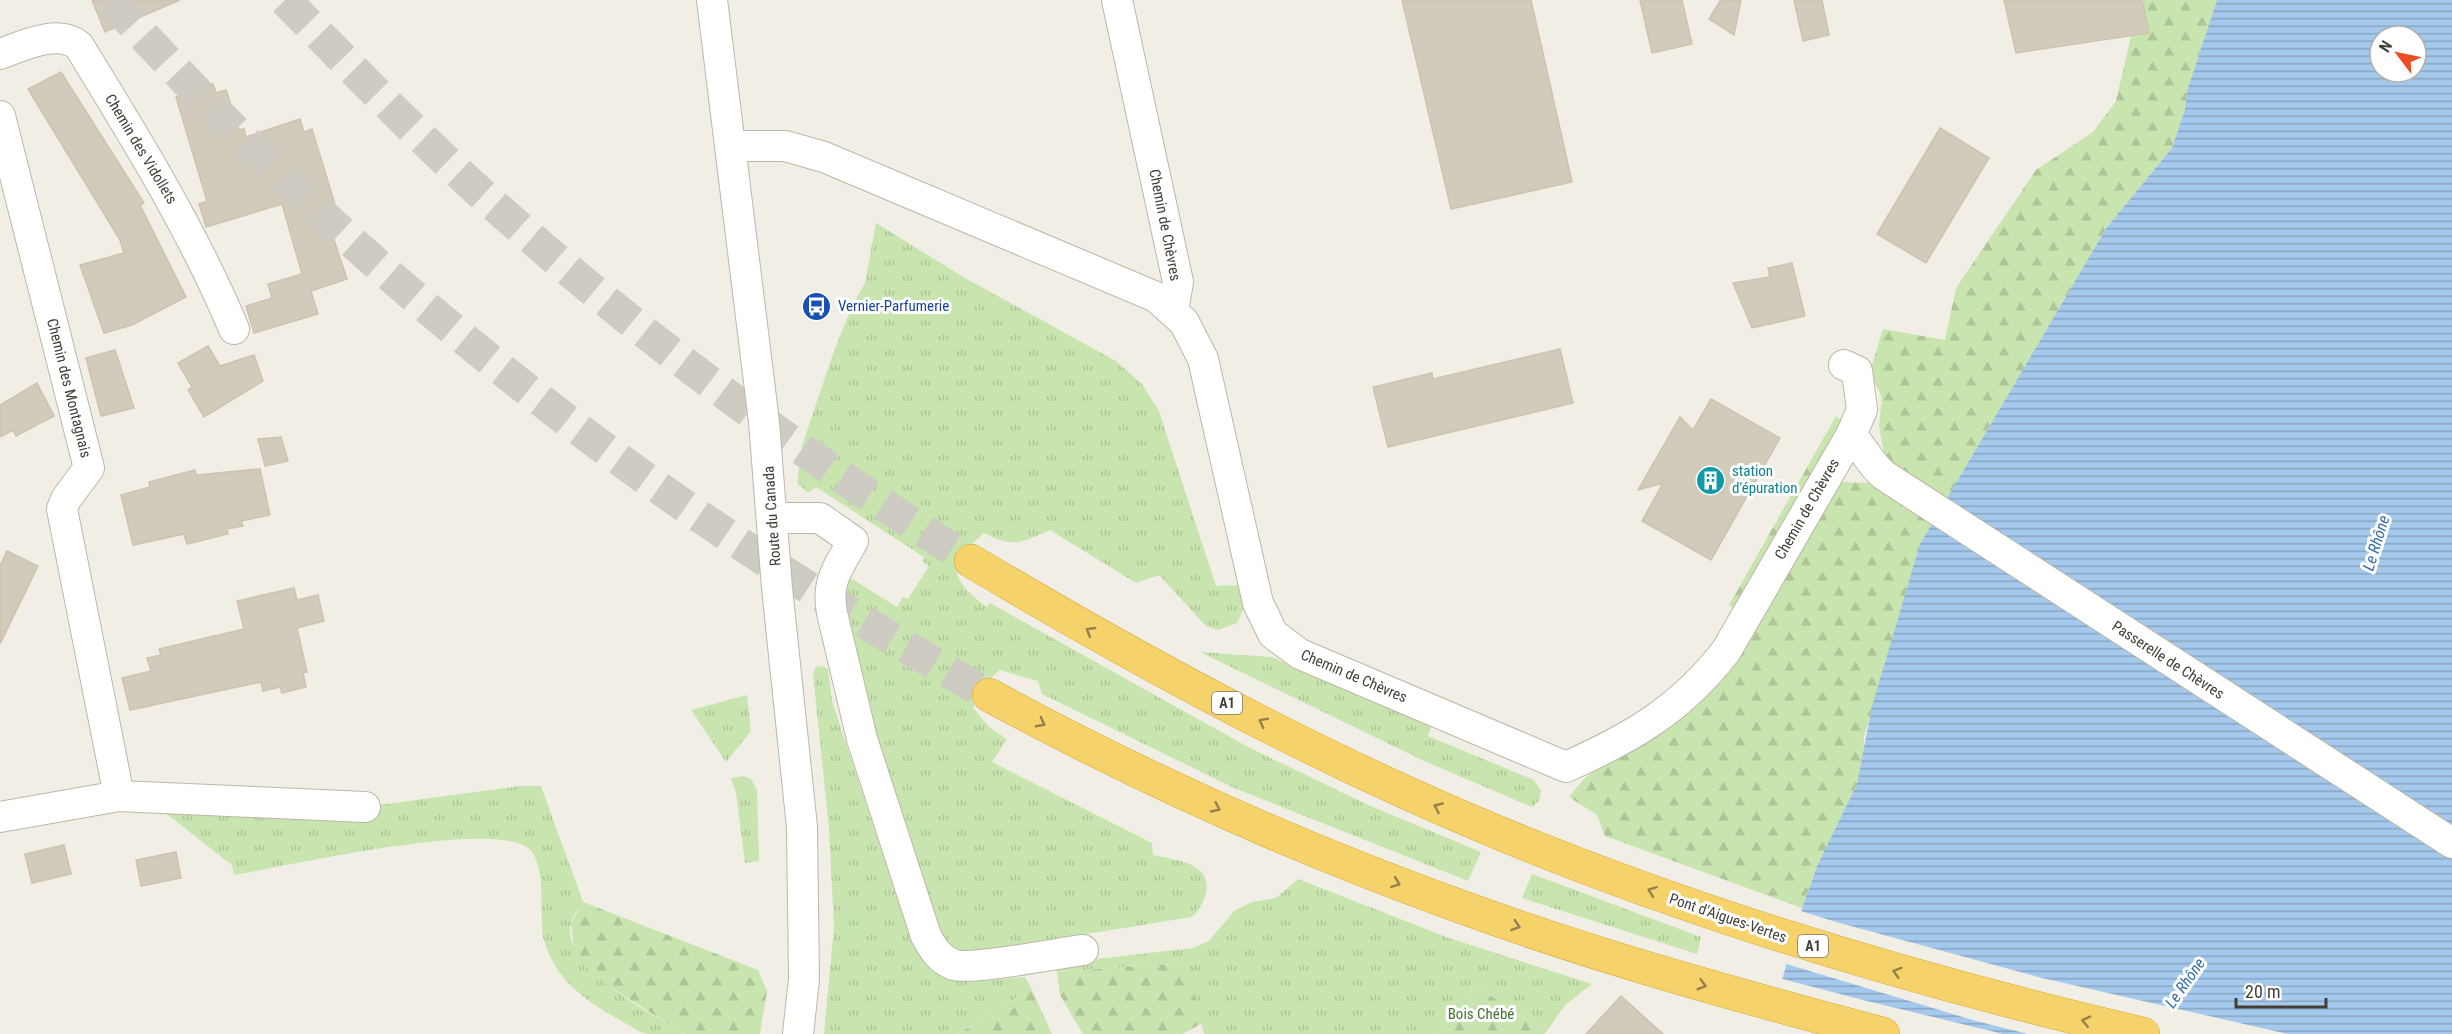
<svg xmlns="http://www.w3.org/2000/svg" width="2452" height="1034" viewBox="0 0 2452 1034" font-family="'Roboto Condensed',sans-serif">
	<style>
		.grass { fill: url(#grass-tufts) }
		.forest { fill: url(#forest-firs) }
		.water { fill: url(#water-rules); fill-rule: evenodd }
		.pier { fill: #f1efe5 }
		.building { fill: #d2cbbb; stroke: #cdc3af; stroke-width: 1.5 }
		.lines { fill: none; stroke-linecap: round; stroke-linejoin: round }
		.highway-tunnel { stroke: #ceccc2; stroke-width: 33; stroke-dasharray: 33 16; stroke-linecap: butt }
		.minor-casing { stroke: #bcb7a8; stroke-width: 32 }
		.highway-casing { stroke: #d4a83c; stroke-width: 34 }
		.minor { stroke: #fff; stroke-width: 30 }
		.highway { stroke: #f6d26b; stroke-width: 33 }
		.oneway { stroke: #94814d }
		.labels { text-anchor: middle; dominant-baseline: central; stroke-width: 6; stroke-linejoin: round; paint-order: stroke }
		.shield { fill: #fff; stroke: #7b7972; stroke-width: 1.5 }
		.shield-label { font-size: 14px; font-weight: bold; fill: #433f35 }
		.street-label { font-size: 15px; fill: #433f35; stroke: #fff }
		.transit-label { font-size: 15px; fill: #164399; stroke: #fff; text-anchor: start }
		.culture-label { font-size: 15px; fill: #0d838f; stroke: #fff; text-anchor: start }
		.park-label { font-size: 15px; fill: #41722c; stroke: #fff }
		.water-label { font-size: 16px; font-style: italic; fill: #346fa9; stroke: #fff }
	</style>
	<defs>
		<pattern id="grass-tufts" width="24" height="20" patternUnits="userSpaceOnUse" patternTransform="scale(1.5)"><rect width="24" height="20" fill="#c8e4af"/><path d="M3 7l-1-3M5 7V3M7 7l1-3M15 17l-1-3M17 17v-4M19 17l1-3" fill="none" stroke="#adc597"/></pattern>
		<pattern id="forest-firs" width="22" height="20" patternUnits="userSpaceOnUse" patternTransform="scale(1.5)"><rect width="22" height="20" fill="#c8e4af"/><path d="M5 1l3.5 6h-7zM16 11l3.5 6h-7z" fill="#adc597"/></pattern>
		<pattern id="water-rules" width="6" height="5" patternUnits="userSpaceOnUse" patternTransform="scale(1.5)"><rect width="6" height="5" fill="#a4c9ec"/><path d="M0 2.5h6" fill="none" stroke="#87a5c0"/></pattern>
	</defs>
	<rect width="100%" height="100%" fill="#f1efe5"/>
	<path class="grass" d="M876 223 965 278 1116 361 1142 384 1159 411 1216 586 1241 585 1246 603 1237 623 1218 630 1206 626 1159 575 1136 583 1050 530C1021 543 1013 548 984 533 977 540 965 548 960 557 948 579 973 596 987 607L990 603 1248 747 1366 804 1481 852 1468 881 1234 788 1042 694 1038 681 1000 670 984 684 973 708 989 727 1007 739 992 762 1152 843 1153 855C1165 858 1184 860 1195 867 1216 880 1205 904 1192 917L967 953 949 948 939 931 878 740 844 605 847 576 897 607 903 597 908 599 929 566 922 561 924 557 816 487 808 493 797 483 802 446 833 354 853 304 865 283Z
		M1200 652 1271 657 1433 721 1428 736 1534 780 1541 791 1539 801 1532 807 1424 761Z
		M823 666 828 669 832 701 912 943C946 994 972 980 1025 977L1031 988 958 1034H824L834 927 829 829 813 673 816 667Z
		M747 695 751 731 726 762 691 710Z
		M743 776 751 779 757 790 759 861 745 863 736 793 731 778Z
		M520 786H541L583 902C579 908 573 916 571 922 560 968 652 1013 684 1034 672 1034 659 1034 648 1034 640 1033 631 1026 623 1022 589 1003 555 981 544 940 538 915 549 859 525 846 480 822 293 865 234 875L232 865 155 805 365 807Z
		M1532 874 1701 937 1697 954 1522 898Z
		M1298 879 1449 938 1592 984 1565 1005 1547 1031 1475 986 1437 1034H1204L1184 963 1057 972 1052 964 1193 948 1209 941 1234 911 1252 902 1276 898Z"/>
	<path class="forest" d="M2142 0H2217L2187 91 2185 109 2172 148 2107 227 1920 544 1864 737 1863 764 1857 784 1818 864 1802 908 1605 836 1597 815 1569 797 1584 779 1604 762 1674 723 1832 482 1881 483 1886 465 1879 426 1882 398 1870 371 1883 329 1945 340 1956 288 2036 170 2093 132 2116 101 2131 36 2149 33Z
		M1836 416 1844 423 1735 610 1729 605Z
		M583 902 758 970 767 991 760 1034H684L604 983 587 968 574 948 571 923Z
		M1184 963 1202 1023 1183 1034H1083L1060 995 1057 972Z
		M1475 986 1547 1031 1544 1034H1437Z
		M1031 988 1052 1034H958Z"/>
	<path class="water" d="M2217 0H2452V1034H1767L1802 908 1818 864 1857 784 1872 706 1920 544 2107 227 2172 148 2185 109 2187 91ZM2380 36H2416V72H2380Z"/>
	<path class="pier" d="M1798 910 1836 922 2042 978 2288 1034H2028L1976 1021 1783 963Z
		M1779 978 1863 1000 2003 1034H1764Z"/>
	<path class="building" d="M92 0H180L105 32Z
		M1402 0H1531L1572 182 1451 209Z
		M1640 0H1682L1692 44 1652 53Z
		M1741 0 1734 35 1709 19 1720 1Z
		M1794 0H1822L1829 35 1803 41Z
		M2004 0H2142L2149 33 2016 53Z
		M61 72 144 203 140 205 186 297 132 325 104 333 80 265 124 253 120 240 28 89Z
		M213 84 216 93 226 90 239 130 244 129 246 137 300 119 304 132 312 129 340 221 329 225 347 279 311 291 318 314 254 333 246 306 272 298 268 284 302 274 282 204 206 227 199 204 207 201 176 97Z
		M1940 128 1989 158 1926 263 1877 234Z
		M1792 263 1805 316 1752 328 1733 283 1770 277 1768 268Z
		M208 346 220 366 254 355 263 381 204 417 188 390 192 387 178 363Z
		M1560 349 1573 403 1388 447 1373 387 1432 373 1433 379Z
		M115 350 134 408 101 416 86 358Z
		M37 383 54 416 16 436 13 430 0 437V405Z
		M1711 399 1780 438 1711 560 1642 521 1663 483 1638 490 1680 417 1693 430Z
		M281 437 288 461 265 466 258 439Z
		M260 469 270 515 241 521 243 526 227 529 228 534 187 544 184 534 133 545 121 495 150 487 149 482 195 470 196 475Z
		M7 551 38 566 0 644V566Z
		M294 588 297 600 318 595 324 621 297 628 307 672 303 673 306 687 282 693 280 687 263 691 261 682 130 710 122 678 151 671 147 658 161 655 159 649 244 629 237 601Z
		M64 845 71 874 32 883 25 854Z
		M176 852 181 878 141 886 136 860Z
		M1621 996 1663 1034H1586Z"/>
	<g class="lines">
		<path class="highway-tunnel" d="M111 0C287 196 487 371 705 520 797 583 893 640 989 695
			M285 0C354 70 422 141 495 206 643 339 803 456 971 561"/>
		<defs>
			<path id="minor" d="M712 0 764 422 777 588 802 827 804 979 798 1034
				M1117 0 1178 282 1173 311
				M0 54C22 46 59 28 79 46 136 139 192 229 234 329
				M0 116 89 468 66 499 62 509 119 796
				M731 146H785L824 157 1156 297 1184 322 1203 359 1258 603 1273 634 1300 654 1566 767C1633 737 1681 709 1726 651L1851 435 1862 410 1857 371 1844 365
				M1851 435C1864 448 1870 465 1885 476L2452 843
				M772 518H820L853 541C838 568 826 581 832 613L862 739 926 936C933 949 940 960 954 965 972 970 1059 953 1083 950
				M0 817 119 796 365 807"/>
			<path id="highway" d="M971 561C1139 661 1312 755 1492 830 1703 918 1921 982 2143 1034
				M989 695C1140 777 1297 848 1459 906 1598 957 1740 996 1883 1034"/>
		</defs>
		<use href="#minor" class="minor-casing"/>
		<use href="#highway" class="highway-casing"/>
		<use href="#minor" class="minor"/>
		<use href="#highway" class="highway"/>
	</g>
	<defs><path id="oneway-chevron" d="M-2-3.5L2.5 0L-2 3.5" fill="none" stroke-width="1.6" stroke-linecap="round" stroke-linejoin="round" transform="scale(1.5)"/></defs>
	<g class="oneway">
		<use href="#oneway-chevron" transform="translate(1090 631) rotate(-150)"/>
		<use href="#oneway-chevron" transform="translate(1263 722) rotate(-153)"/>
		<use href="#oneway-chevron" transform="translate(1041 723) rotate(28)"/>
		<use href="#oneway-chevron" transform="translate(1438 807) rotate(-156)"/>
		<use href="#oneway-chevron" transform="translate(1216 808) rotate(25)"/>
		<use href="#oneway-chevron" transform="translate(1396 883) rotate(21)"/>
		<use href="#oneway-chevron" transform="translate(1652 891) rotate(-160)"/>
		<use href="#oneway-chevron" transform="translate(1516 926) rotate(19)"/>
		<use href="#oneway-chevron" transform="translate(1897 972) rotate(-164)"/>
		<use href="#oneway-chevron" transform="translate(1702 985) rotate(16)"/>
		<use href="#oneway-chevron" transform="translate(2086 1021) rotate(-167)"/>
	</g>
	<defs>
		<symbol id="bus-disc" viewBox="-11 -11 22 22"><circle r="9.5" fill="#1a4fb4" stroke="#fff"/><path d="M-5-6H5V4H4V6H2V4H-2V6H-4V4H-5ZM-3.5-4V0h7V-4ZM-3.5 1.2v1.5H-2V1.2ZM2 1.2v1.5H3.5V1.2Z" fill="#fff"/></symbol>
		<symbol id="building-disc" viewBox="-11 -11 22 22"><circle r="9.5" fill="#0f9aa8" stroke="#fff"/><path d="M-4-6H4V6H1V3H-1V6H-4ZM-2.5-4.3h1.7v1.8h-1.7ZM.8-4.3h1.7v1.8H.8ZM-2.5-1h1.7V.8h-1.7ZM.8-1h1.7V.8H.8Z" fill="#fff"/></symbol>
	</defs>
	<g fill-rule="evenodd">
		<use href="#bus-disc" x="800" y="290" width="33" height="33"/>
		<use href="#building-disc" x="1694" y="464" width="33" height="33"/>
	</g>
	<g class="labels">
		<g class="shield">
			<rect x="1212" y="692" width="30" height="22" rx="4.5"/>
			<rect x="1798" y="935" width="30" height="22" rx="4.5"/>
		</g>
		<g class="shield-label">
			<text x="1227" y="703">A1</text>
			<text x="1813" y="946">A1</text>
		</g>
		<g class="street-label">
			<text transform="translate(141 149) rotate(59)">Chemin des Vidollets</text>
			<text transform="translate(1165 225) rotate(79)">Chemin de Chèvres</text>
			<text transform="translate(69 388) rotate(76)">Chemin des Montagnais</text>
			<text transform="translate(1807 509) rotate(-60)">Chemin de Chèvres</text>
			<text transform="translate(772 516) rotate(-94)">Route du Canada</text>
			<text transform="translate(2168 660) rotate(33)">Passerelle de Chèvres</text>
			<text transform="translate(1354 676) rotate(23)">Chemin de Chèvres</text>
			<text transform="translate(1728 918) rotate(19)">Pont d'Aigues-Vertes</text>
		</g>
		<g class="transit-label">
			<text x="838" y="306">Vernier-Parfumerie</text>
		</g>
		<g class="culture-label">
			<text x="1732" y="471">station<tspan x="1732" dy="17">d'épuration</tspan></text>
		</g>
		<g class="park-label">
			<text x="1481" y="1014">Bois Chébé</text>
		</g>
		<g class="water-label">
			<text transform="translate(2376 543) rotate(-73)">Le Rhône</text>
			<text transform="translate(2185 983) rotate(-55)">Le Rhône</text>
		</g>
	</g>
	<g transform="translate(2398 54) rotate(302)"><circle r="28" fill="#ffffff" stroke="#b4b2ae" stroke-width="1.5"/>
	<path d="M0-4.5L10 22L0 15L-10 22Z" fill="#ee4d1f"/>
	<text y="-9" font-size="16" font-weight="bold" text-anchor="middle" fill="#433f35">N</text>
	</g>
	<path d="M2236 998v9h90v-9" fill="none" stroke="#433f35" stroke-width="3"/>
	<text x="2245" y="998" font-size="18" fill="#433f35" stroke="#ffffff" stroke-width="4.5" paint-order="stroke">20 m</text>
</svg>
